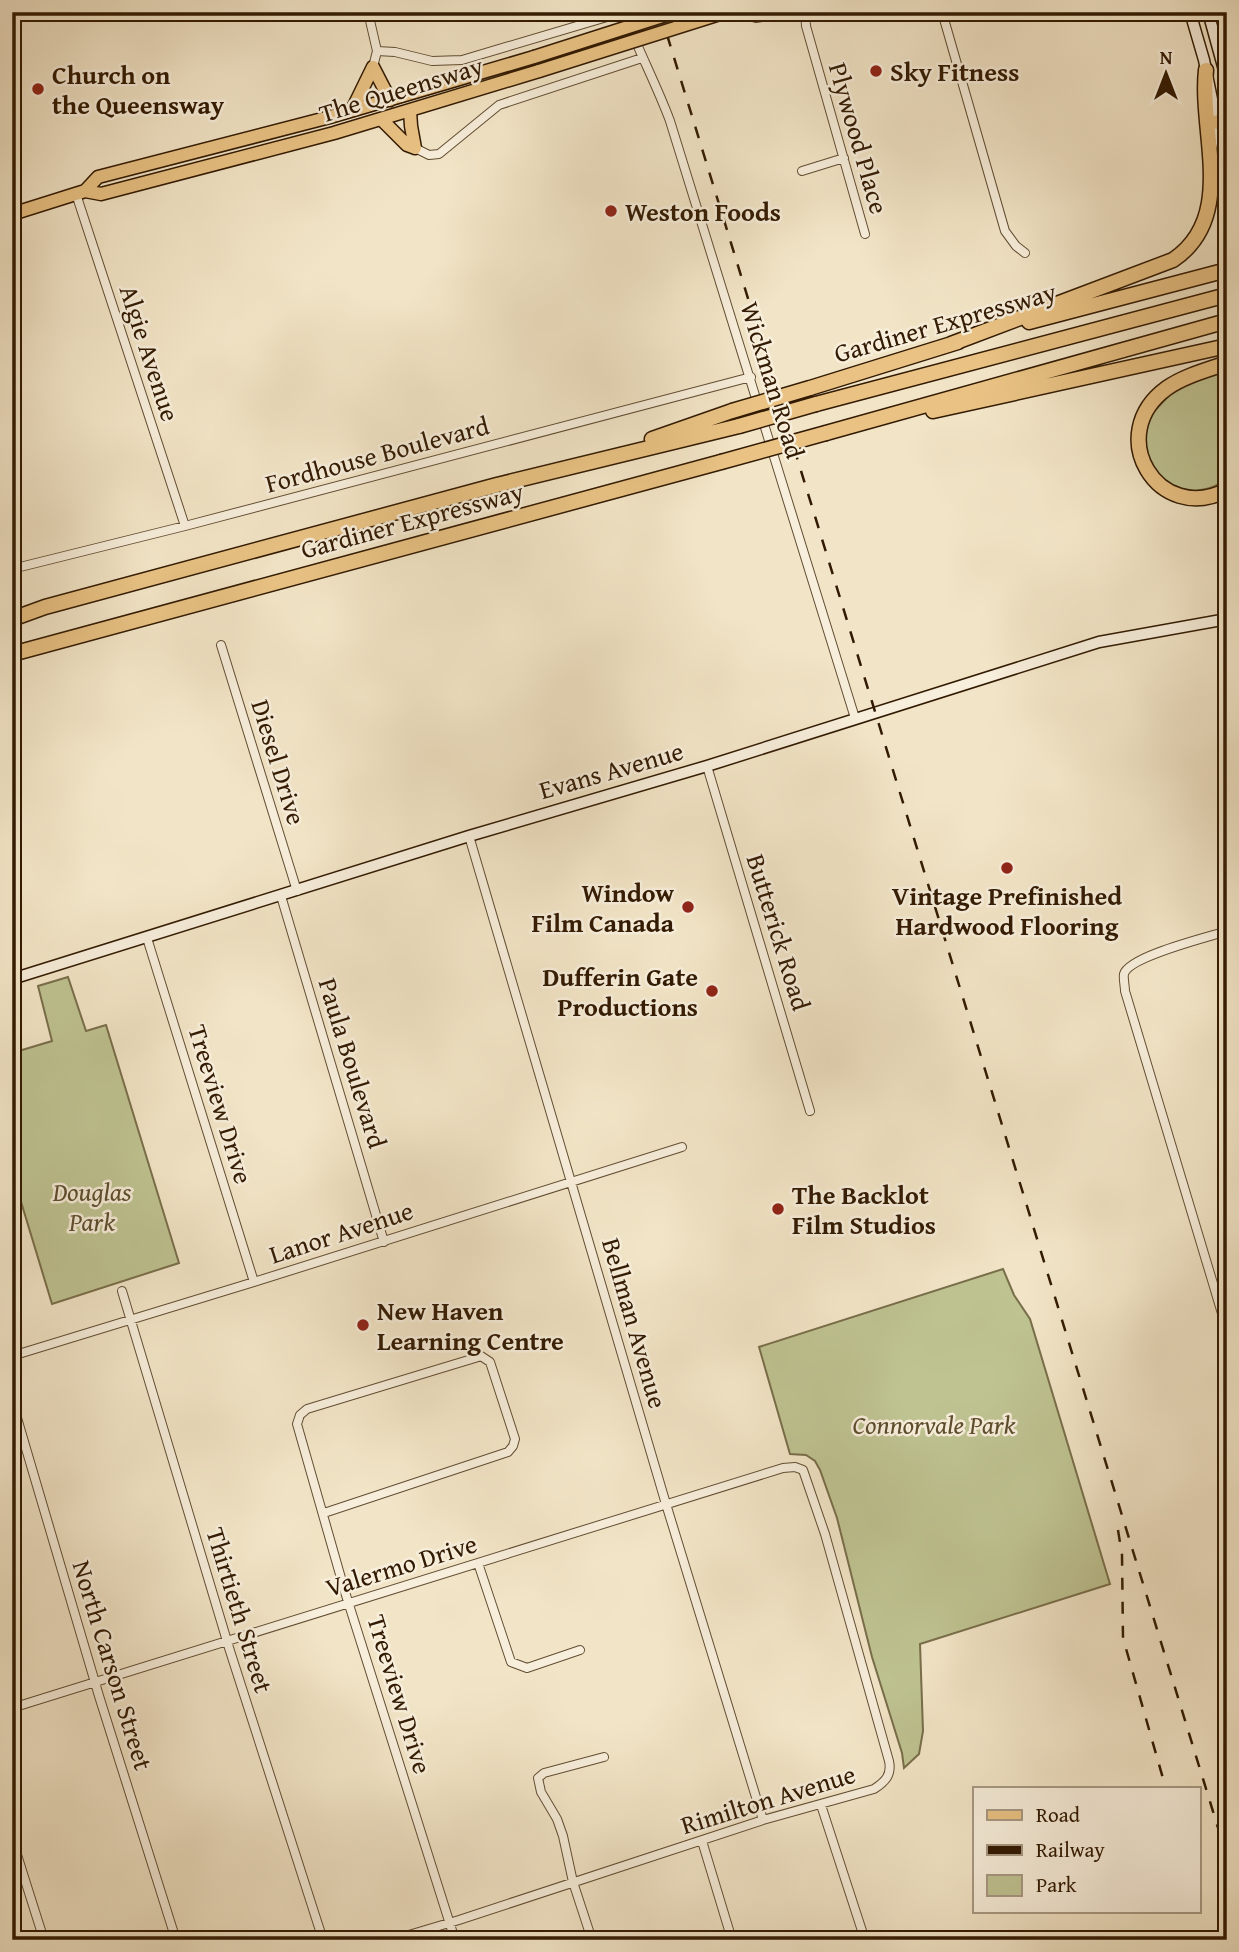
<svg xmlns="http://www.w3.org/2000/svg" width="1239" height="1952" viewBox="0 0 1239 1952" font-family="'Gentium Book Plus',serif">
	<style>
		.green { fill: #bfc392; stroke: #786e4a; stroke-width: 2 }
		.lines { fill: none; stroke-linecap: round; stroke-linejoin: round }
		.minor-casing { stroke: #624d33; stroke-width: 10 }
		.secondary-casing { stroke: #321a02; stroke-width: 13 }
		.primary-casing { stroke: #321a02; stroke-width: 15 }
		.motorway-casing { stroke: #321a02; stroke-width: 17 }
		.minor { stroke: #f7eedb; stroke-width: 8 }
		.secondary { stroke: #f7eedb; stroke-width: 10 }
		.primary { stroke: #e9c284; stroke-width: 12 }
		.motorway { stroke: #e9c284; stroke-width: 14 }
		.rail { stroke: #321a02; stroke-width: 2.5; stroke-dasharray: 12 12; stroke-linecap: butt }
		.primary-bridge-casing { stroke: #321a02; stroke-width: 15; stroke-linecap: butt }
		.motorway-bridge-casing { stroke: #321a02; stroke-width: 17; stroke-linecap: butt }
		.primary-bridge { stroke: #e9c284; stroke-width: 12 }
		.motorway-bridge { stroke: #e9c284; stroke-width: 14 }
		.poi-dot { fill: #8f2418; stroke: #f7eedb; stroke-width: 2.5 }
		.labels { text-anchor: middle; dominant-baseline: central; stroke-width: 5; stroke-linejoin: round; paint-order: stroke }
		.poi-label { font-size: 26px; font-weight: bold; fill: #321a02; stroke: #f7eedb; text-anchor: start }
		.street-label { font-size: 26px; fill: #321a02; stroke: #f7eedb }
		.park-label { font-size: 26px; font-style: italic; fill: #5c4d2d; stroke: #f7eedb }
	</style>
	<rect width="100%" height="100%" fill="#f2e5c7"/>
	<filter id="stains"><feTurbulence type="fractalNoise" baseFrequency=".00286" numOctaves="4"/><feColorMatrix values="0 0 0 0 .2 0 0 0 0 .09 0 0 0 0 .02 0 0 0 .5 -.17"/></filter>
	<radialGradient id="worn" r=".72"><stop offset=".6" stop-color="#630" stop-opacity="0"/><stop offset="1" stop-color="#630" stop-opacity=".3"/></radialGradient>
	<path class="green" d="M1227 371V478C1212 492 1180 497 1165 481 1157 474 1151 463 1144 455L1147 419 1174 390 1191 381Z
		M68 977 86 1031 106 1025 179 1263 52 1304 12 1172V1053L52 1041 38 986Z
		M1003 1269 1014 1295 1030 1319 1110 1584 920 1644 923 1731 919 1754 904 1768 902 1753 872 1657 837 1518 820 1470 815 1461 806 1455 790 1454 759 1347Z"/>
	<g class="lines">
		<defs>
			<path id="minor" d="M368 12 377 51 373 67
				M739 12 756 18 795 12
				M805 12 806 26 865 234
				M942 12 1005 231 1016 246 1025 253
				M377 51 395 52 432 61 462 60 607 17 621 16 627 20C640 54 657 86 670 121L855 718
				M415 148 429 155 439 154 499 105 642 58
				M802 171 844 158
				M76 194 185 526
				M12 569 185 526 751 377
				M221 645 297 891
				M707 766 810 1111
				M469 836 666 1504 763 1820
				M281 896 384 1242
				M1227 931C1209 937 1129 956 1124 974 1123 978 1125 986 1125 991L1227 1330
				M147 938 254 1282
				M122 1291 230 1651 323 1940
				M12 1356 254 1282 682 1147
				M12 1401 99 1696 176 1940
				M324 1513 508 1452 513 1446 515 1439 490 1362 481 1356 475 1358 307 1409 300 1415 297 1424 345 1592 455 1940
				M478 1563 511 1662 527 1668 580 1650
				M12 1708 783 1468 795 1467 803 1470 825 1534 889 1761C892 1775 885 1782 874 1789L763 1820 459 1920 392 1940
				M821 1805 865 1940
				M12 1839 44 1940
				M702 1841 732 1940
				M592 1940 573 1882 563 1836 557 1819 541 1792 538 1778 544 1773 604 1757"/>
			<path id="secondary" d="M1190 12 1204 60 1227 173
				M1208 12 1227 81
				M12 979 469 836 707 766 1099 642 1227 619"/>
			<path id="primary" d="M373 67 390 100
				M352 110 373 67
				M410 111 411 126 415 148
				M382 120 407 145 415 148
				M85 191 98 177 330 117 534 57
				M12 214 85 191 101 194 334 133 539 71"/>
			<path id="motorway" d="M1218 122 1227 121
				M1029 322 1227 270
				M951 344 1173 260C1237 217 1199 133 1206 70
				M1227 363C1207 370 1184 376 1167 388 1103 434 1158 526 1227 490
				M810 388 958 342
				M816 404 1227 295
				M933 411 1227 346
				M826 433 1227 321
				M652 439 732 411
				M12 619 45 607 497 485 739 426
				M12 654 721 462"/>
		</defs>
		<use href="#minor" class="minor-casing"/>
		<use href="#secondary" class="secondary-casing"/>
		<use href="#primary" class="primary-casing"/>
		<use href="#motorway" class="motorway-casing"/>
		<use href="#minor" class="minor"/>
		<use href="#secondary" class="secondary"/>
		<use href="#primary" class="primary"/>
		<use href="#motorway" class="motorway"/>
		<path class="rail" d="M660 12 1227 1857
			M1118 1530 1122 1555 1123 1638 1166 1789"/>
		<defs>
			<path id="primary-bridge" d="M534 57 675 12
				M539 71 726 12"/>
			<path id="motorway-bridge" d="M732 411 810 388
				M739 426 816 404
				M721 462 826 433"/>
		</defs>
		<use href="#primary-bridge" class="primary-bridge-casing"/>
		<use href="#motorway-bridge" class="motorway-bridge-casing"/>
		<use href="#primary-bridge" class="primary-bridge"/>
		<use href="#motorway-bridge" class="motorway-bridge"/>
	</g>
	<g class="poi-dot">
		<circle cx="876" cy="71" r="7"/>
		<circle cx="38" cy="89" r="7"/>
		<circle cx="611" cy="211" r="7"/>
		<circle cx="1007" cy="868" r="7"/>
		<circle cx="688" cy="907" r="7"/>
		<circle cx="712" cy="991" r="7"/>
		<circle cx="778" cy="1209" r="7"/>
		<circle cx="363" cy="1325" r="7"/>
	</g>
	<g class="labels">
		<g class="poi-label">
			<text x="890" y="71">Sky Fitness</text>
			<text x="52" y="74">Church on<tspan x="52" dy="30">the Queensway</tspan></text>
			<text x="625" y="211">Weston Foods</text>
			<text x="674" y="892" text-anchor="end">Window<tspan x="674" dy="30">Film Canada</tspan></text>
			<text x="1007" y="895" text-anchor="middle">Vintage Prefinished<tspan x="1007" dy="30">Hardwood Flooring</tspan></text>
			<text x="698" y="976" text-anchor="end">Dufferin Gate<tspan x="698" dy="30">Productions</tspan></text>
			<text x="792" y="1194">The Backlot<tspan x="792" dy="30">Film Studios</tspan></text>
			<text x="377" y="1310">New Haven<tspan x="377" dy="30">Learning Centre</tspan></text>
		</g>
		<g class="street-label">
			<text transform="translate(401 89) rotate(-17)">The Queensway</text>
			<text transform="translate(859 138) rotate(74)">Plywood Place</text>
			<text transform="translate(945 322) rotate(-16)">Gardiner Expressway</text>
			<text transform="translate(150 353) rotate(72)">Algie Avenue</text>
			<text transform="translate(773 380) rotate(73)">Wickman Road</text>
			<text transform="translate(377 454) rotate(-15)">Fordhouse Boulevard</text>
			<text transform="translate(412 520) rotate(-15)">Gardiner Expressway</text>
			<text transform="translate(279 762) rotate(73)">Diesel Drive</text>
			<text transform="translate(611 770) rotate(-16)">Evans Avenue</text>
			<text transform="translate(779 932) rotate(73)">Butterick Road</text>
			<text transform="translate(353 1063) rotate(73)">Paula Boulevard</text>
			<text transform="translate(221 1104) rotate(73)">Treeview Drive</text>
			<text transform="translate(341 1232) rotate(-18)">Lanor Avenue</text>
			<text transform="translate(635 1323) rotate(74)">Bellman Avenue</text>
			<text transform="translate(401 1565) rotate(-17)">Valermo Drive</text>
			<text transform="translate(240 1610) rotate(73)">Thirtieth Street</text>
			<text transform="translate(113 1665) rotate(73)">North Carson Street</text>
			<text transform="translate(400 1694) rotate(73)">Treeview Drive</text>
			<text transform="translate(768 1799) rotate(-17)">Rimilton Avenue</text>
		</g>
		<g class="park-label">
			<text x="92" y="1191">Douglas<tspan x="92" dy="30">Park</tspan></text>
			<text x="934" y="1424">Connorvale Park</text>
		</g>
	</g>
	<rect width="1239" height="1952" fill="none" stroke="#f2e5c7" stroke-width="42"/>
	<rect x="14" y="14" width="1211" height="1924" fill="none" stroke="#321a02" stroke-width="3.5"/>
	<rect x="21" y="21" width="1197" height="1910" fill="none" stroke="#321a02" stroke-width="2"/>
	<rect x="973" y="1787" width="228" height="126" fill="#f7eedb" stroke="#a89984" stroke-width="2"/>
	<rect x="987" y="1810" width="35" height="10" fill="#e9c284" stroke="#a89984" stroke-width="2"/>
	<text x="1036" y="1822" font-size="21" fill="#321a02">Road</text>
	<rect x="987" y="1845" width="35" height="10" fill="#321a02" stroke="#a89984" stroke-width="2"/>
	<text x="1036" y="1857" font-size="21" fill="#321a02">Railway</text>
	<rect x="987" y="1875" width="35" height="21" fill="#bfc392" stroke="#a89984" stroke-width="2"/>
	<text x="1036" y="1892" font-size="21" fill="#321a02">Park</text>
	<g transform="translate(1166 74)" stroke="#f7eedb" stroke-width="5" paint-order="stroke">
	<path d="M0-5L12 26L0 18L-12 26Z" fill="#321a02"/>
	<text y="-10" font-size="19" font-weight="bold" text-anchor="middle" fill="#321a02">N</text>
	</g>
	<rect width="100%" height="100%" filter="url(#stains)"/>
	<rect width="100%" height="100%" fill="url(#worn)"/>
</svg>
